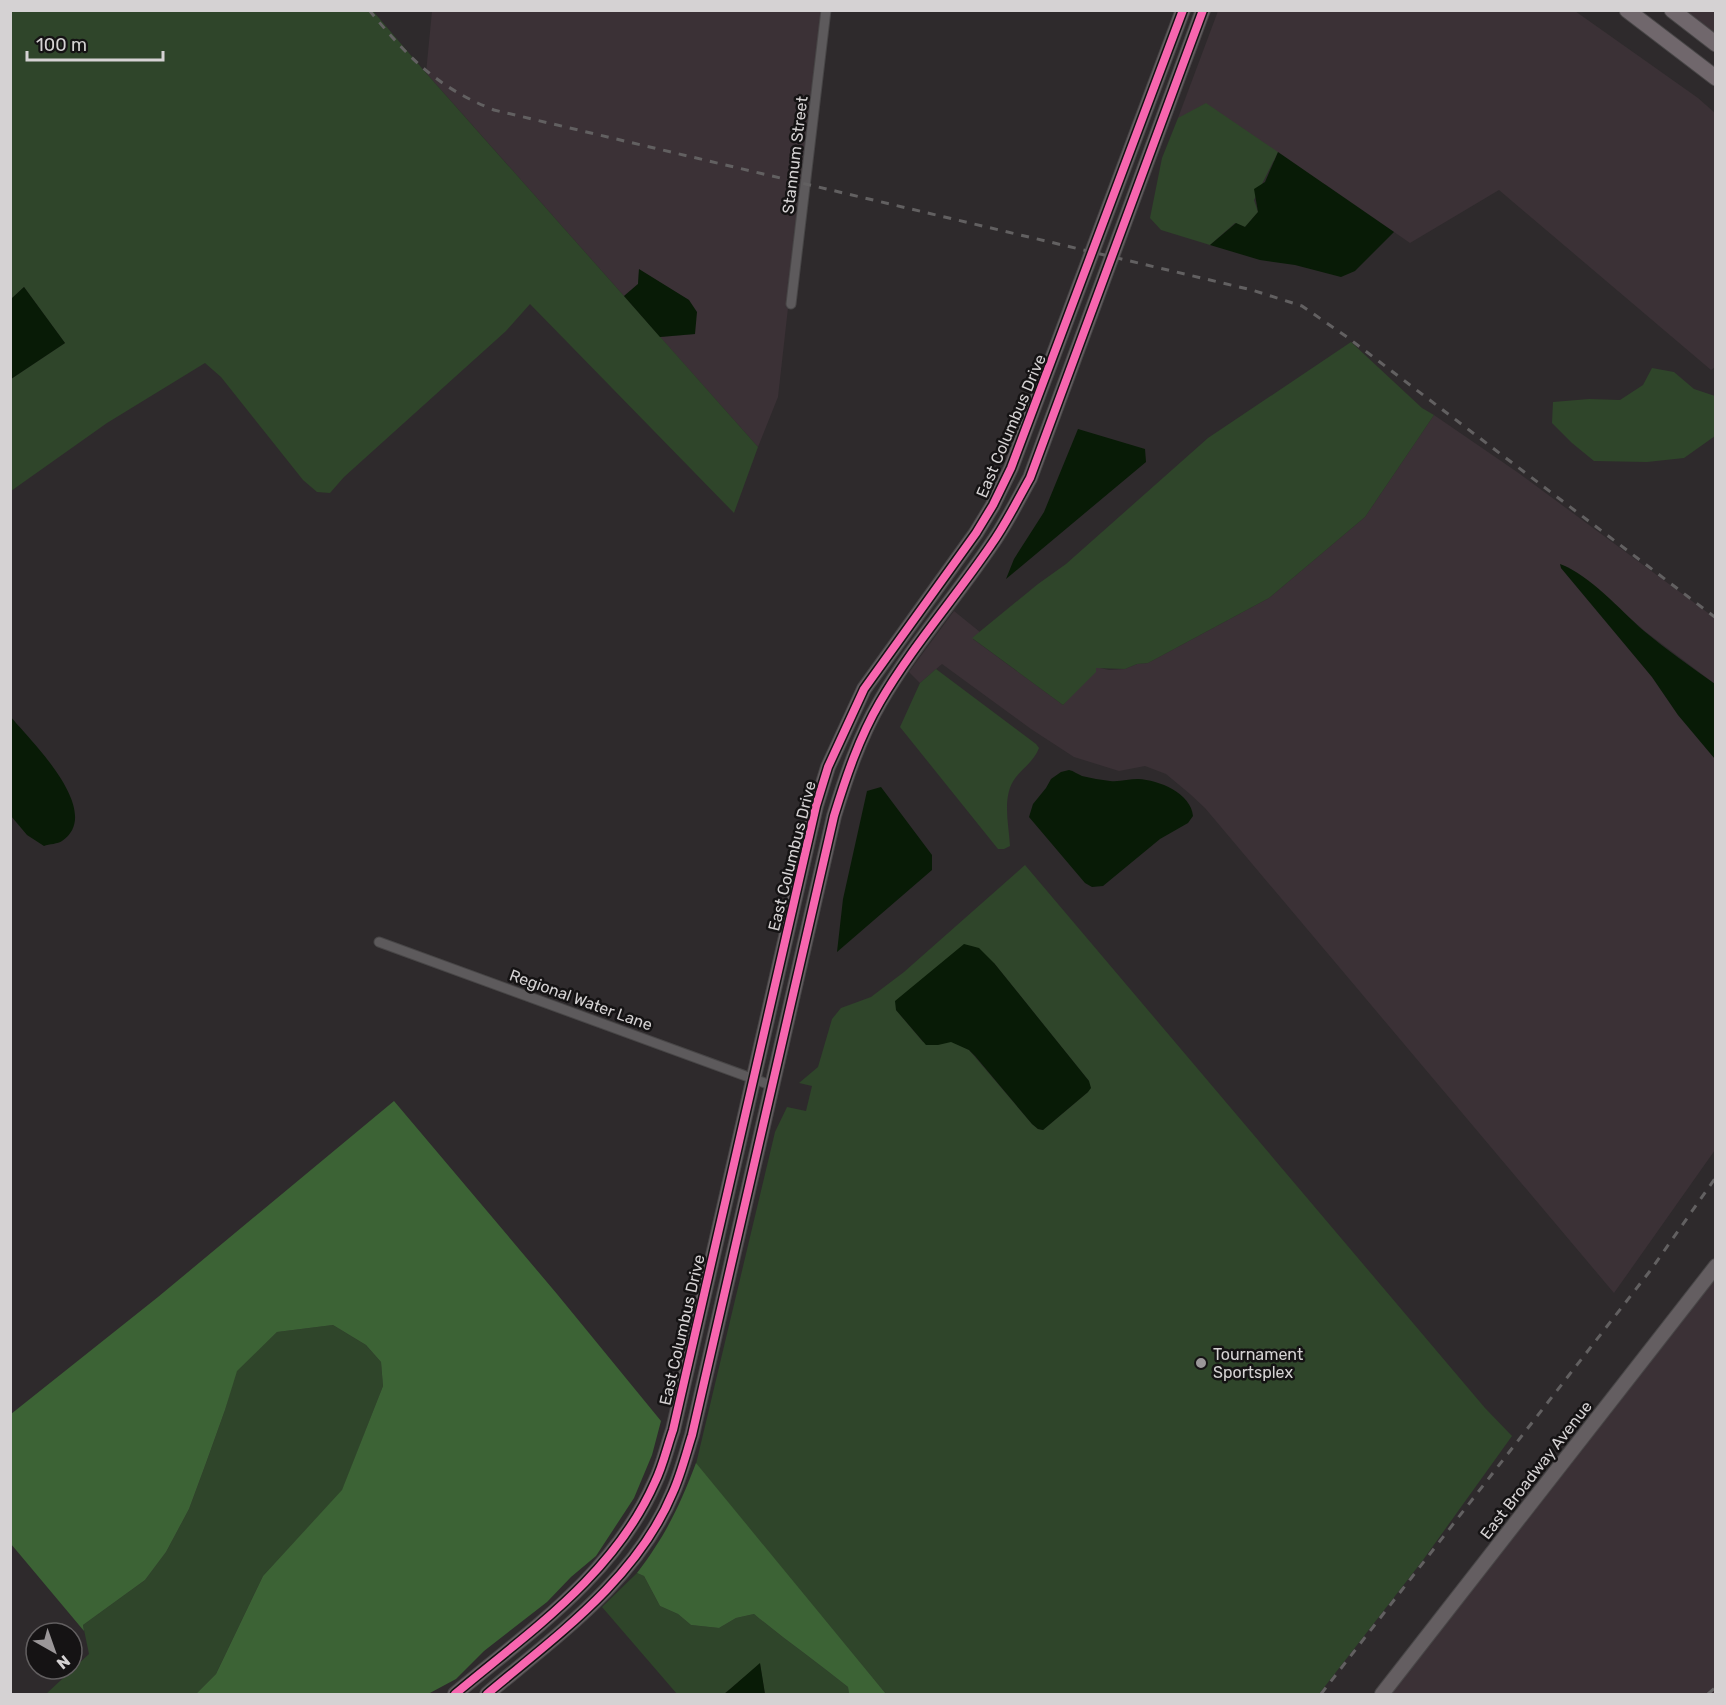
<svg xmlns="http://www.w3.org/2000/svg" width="1726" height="1705" viewBox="0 0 1726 1705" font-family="Rubik,sans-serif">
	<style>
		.built { fill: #3b3136 }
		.green { fill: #2f452a; fill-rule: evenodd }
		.forest { fill: #3c6335 }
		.water { fill: #081b06 }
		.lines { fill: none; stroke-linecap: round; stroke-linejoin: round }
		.street-casing { stroke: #484647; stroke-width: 11 }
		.secondary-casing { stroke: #484647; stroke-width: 16 }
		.primary-casing { stroke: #484647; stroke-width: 17 }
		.street { stroke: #5d5a5c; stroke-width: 9 }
		.secondary { stroke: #645e61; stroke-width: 14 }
		.primary { stroke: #70676c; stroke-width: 15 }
		.rail { stroke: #626061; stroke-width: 3; stroke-dasharray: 8 8; stroke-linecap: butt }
		.cycleway-casing { stroke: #151314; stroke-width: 11 }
		.cycleway { stroke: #f766af; stroke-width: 8 }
		.poi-dot { fill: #9b9799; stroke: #151314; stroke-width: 2 }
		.labels { text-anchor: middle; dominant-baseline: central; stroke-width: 5; stroke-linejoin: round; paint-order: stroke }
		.street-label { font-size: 16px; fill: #d5d2d3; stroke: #151314 }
		.poi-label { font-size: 16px; fill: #d5d2d3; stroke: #151314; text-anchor: start }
	</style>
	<rect width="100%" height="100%" fill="#2e2a2c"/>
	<path class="built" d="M432 11H821L786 307 788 308 778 397 758 447 660 337 695 334 689 300 639 270 638 284 624 296 426 73Z
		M1218 11H1575L1698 98 1715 113V367L1711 370 1499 190 1410 243 1326 185 1178 118Z
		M1682 11H1715V37Z
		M1434 415 1520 474 1715 618V684L1646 632 1592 585 1568 567 1561 568 1652 677 1678 715 1715 759V1150L1614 1293 1205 808 1190 794 1166 774 1145 766 1119 771 1074 757 1031 729 942 664 920 683 909 672 954 611 980 632 973 639 1063 705 1096 667 1109 670 1125 669 1137 664 1148 663 1269 598 1365 517Z
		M1715 1274V1694H1389Z"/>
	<path class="green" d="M10 11H373L426 73 758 447 734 513 530 304 506 331 344 477 330 493 317 492 303 480 221 377 205 363 107 423 11 491V379L65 343 24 287 11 299Z
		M1206 103 1278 152 1254 200 1258 212 1245 227 1235 223 1210 245 1161 230 1150 218 1162 158 1178 118Z
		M1351 342 1422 408 1434 415 1365 517 1269 598 1148 663 1137 664 1125 669 1096 668V672L1063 705 972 638 1038 584 1066 564 1208 438Z
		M1652 368 1674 372 1694 389 1715 396V436L1684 458 1647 462 1594 461 1572 443 1552 423 1553 402 1589 399 1620 400 1643 385Z
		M936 669 1036 744 1039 748C1034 761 1024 767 1016 777 1001 796 1009 824 1010 846L1004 849H998L900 727 920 683Z
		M1025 865 1485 1408 1512 1436 1423 1560 1319 1694H886L696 1464 775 1132 787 1107 806 1111 812 1086 799 1083 818 1067 832 1019 841 1008 871 997 904 972ZM994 963 1089 1081 1088 1092 1043 1130 1038 1129 1032 1124 969 1050 951 1041 923 1042 896 1010Z
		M333 1325 366 1345 381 1362 383 1386 342 1491 263 1576 216 1674 196 1694H46L89 1654 83 1625 145 1580 166 1552 189 1509 206 1463 225 1410 236 1371 277 1332Z
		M637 1573 644 1576 660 1606 678 1614 691 1625 719 1628 736 1618 754 1614C785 1640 817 1662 848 1687L849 1694H765L760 1664 724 1694H677L602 1607Z"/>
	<path class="forest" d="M394 1101 557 1294 661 1421 652 1455 634 1498 596 1556 571 1577 547 1602 484 1651 456 1679 428 1694H196L216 1674 263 1576 342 1490 383 1386 381 1362 366 1345 333 1325 277 1332 237 1371 225 1410 206 1463 189 1509 166 1552 145 1580 83 1625 84 1631 11 1544V1414L158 1297Z
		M696 1463 877 1683 886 1694H849L848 1687C817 1662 785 1640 754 1614L736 1618 719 1628 691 1625 678 1614 660 1606 644 1576 637 1573C666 1535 679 1507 696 1463Z"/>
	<path class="water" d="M1278 152 1394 232 1355 271 1341 277 1295 265 1260 260 1210 245 1236 223 1245 227 1258 212 1254 189 1265 182Z
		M639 269 689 300 697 312 695 334 660 337 624 296 638 284Z
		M24 287 65 343 11 379V299Z
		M1078 429 1145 449 1146 462 1006 579 1014 559 1044 512Z
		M1560 564C1590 575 1620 610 1644 631 1667 650 1691 667 1715 684V759L1678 715 1652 677 1561 568Z
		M10 716C30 740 105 812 62 841 58 844 49 844 44 846L27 835 11 816Z
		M1069 770C1074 771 1077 774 1082 776 1091 778 1101 780 1110 781 1120 782 1129 779 1138 779 1159 780 1191 793 1193 816L1188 823 1160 839 1103 886 1092 887 1085 883 1029 817 1033 804 1046 788 1051 779 1061 772Z
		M881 787 932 855V870L837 952 843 899 867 791Z
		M964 944 979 948 994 963 1089 1081 1091 1088 1088 1092 1043 1130 1038 1129 1032 1124 975 1056 969 1050 951 1042 938 1045H926L896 1010 895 1001Z
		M760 1663 765 1694H724L729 1690Z"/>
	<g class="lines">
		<defs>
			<path id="street" d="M791 304 826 10
				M379 942 773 1086"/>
			<path id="secondary" d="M455 1694C530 1631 614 1575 655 1482 663 1466 667 1447 673 1430L816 806 828 767 864 689 976 533 993 505 1011 468 1183 10
				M487 1694C556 1636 637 1579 673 1492 681 1474 686 1454 692 1435L834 816C846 777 859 738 880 702 912 647 955 598 991 545 1006 524 1017 501 1030 478L1203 10
				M1382 1694 1716 1266"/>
			<path id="primary" d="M1627 10 1716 78
				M1672 10 1716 44"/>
		</defs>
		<use href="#street" class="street-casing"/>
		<use href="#secondary" class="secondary-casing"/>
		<use href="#primary" class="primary-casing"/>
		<use href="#street" class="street"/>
		<use href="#secondary" class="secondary"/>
		<use href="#primary" class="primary"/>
		<path class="rail" d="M369 10C408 57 436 87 494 110L1252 290 1302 306 1347 337 1716 618
			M1321 1694 1650 1271 1716 1177
			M1708 1694 1716 1687"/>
		<defs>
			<path id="cycleway" d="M455 1694C530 1631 614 1575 655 1482 663 1466 667 1447 673 1430L816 806 828 767 864 689 976 533 993 505 1011 468 1183 10
				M487 1694C556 1636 637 1579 673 1492 681 1474 686 1454 692 1435L834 816C846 777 859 738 880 702 912 647 955 598 991 545 1006 524 1017 501 1030 478L1203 10"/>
		</defs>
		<use href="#cycleway" class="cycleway-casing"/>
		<use href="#cycleway" class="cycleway"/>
	</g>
	<circle class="poi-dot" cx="1201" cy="1363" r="6"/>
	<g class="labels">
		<g class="street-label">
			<text transform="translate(795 155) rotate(-83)">Stannum Street</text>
			<text transform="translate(1011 426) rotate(-67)">East Columbus Drive</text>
			<text transform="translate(792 856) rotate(-76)">East Columbus Drive</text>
			<text transform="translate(581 1000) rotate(20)">Regional Water Lane</text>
			<text transform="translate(682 1330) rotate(-77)">East Columbus Drive</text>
			<text transform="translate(1536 1470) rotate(-52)">East Broadway Avenue</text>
		</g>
		<g class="poi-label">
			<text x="1213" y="1354">Tournament<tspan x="1213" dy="18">Sportsplex</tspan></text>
		</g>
	</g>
	<rect width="1726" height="1705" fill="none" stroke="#d5d2d3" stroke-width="24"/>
	<g transform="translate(54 1651) rotate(140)"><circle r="28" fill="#151314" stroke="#625f60" stroke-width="1.5"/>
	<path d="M0-4.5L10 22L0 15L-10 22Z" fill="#9b9799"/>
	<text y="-9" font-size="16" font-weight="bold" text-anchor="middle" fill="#d5d2d3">N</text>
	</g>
	<path d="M27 51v9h136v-9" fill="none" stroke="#d5d2d3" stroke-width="3"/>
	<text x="36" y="51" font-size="18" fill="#d5d2d3" stroke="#151314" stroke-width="4.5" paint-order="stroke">100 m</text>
</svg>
